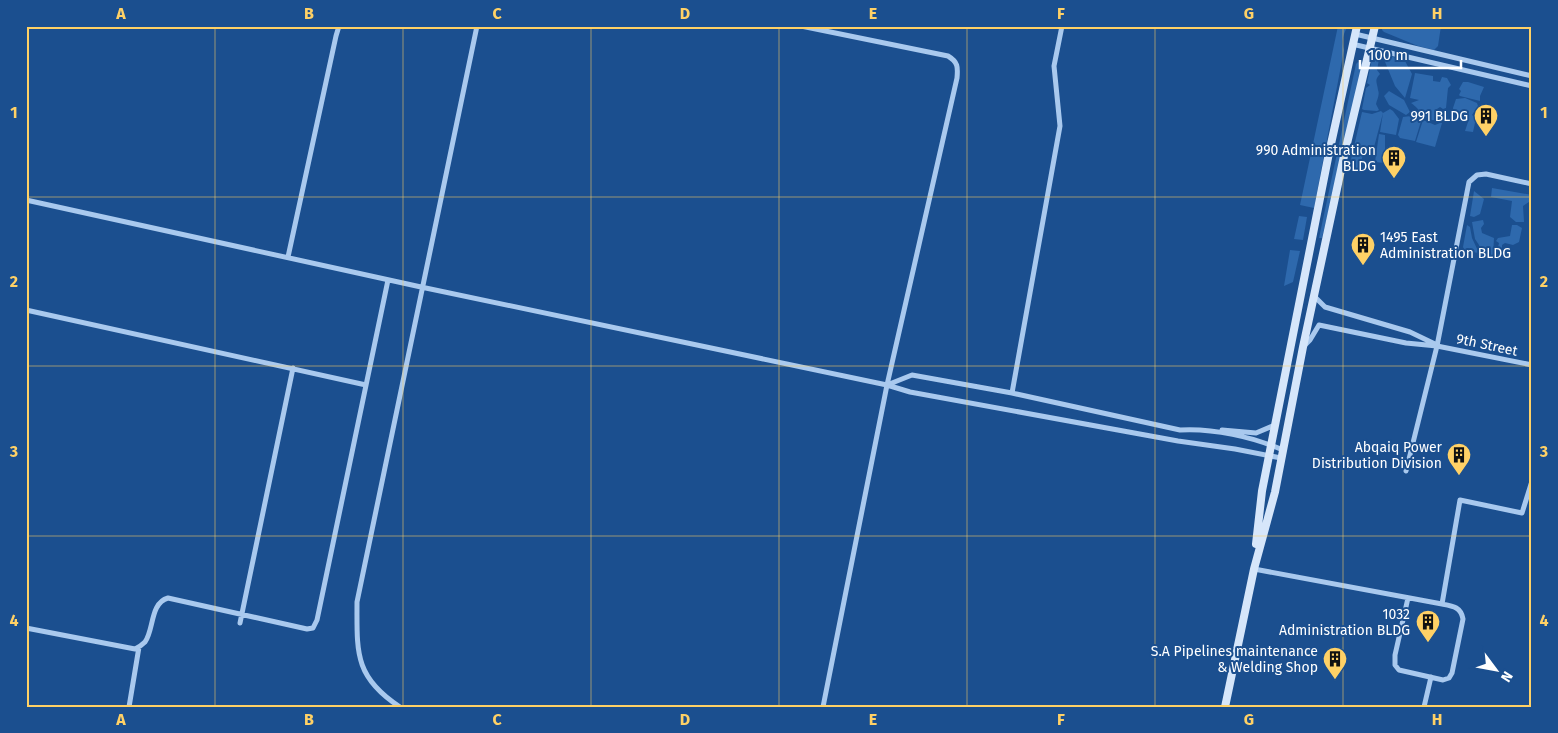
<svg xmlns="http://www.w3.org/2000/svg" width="1558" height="733" viewBox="0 0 1558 733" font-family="'Fira Sans',sans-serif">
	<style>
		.green { fill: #2e69ad }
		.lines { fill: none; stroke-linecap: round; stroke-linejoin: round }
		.street { stroke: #a9c9ee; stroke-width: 5 }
		.secondary { stroke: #d6e6fa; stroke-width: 8 }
		.grid { fill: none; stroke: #ffd166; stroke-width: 1; stroke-opacity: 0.55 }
		.labels { text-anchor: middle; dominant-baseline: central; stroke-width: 4; stroke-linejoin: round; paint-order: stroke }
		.poi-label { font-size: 14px; fill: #fff; stroke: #1b4f8f; text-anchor: end }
		.street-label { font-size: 14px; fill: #fff; stroke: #1b4f8f }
		.neatline { fill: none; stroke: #ffd166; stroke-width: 2 }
		.grid-label { font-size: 16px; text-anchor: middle; font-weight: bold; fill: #ffd166 }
	</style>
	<rect width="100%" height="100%" fill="#1b4f8f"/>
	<path class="green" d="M1338 26H1348C1343 34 1341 41 1344 50L1314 208 1300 205Z
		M1383 26H1441L1438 46 1434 50 1418 46 1384 32 1382 30Z
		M1380 54 1377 70 1380 74C1374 80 1377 82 1378 90 1380 95 1377 99 1376 104L1379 110 1377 111 1364 110 1362 109 1366 88 1370 85 1367 83 1372 59Z
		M1385 54 1405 61 1412 74 1405 98 1395 86 1383 57Z
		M1358 62 1363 65 1322 238H1319L1356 64Z
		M1415 73 1433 76V81L1440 82 1442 77 1447 78 1451 85 1448 88 1446 108 1443 109 1440 107 1437 109V113L1442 119C1424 124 1423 111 1411 103L1419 100 1410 98Z
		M1463 82H1468L1484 87 1480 96V101L1460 96 1459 95 1461 91 1459 89Z
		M1389 91 1404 100 1410 112 1406 115 1389 105 1384 96Z
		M1465 98 1477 103 1478 106 1472 115 1476 118 1473 132 1465 131 1468 122 1454 117 1453 108 1456 99Z
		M1390 109 1393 111 1399 119 1396 135 1380 132 1383 113Z
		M1381 111 1383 113 1373 151 1367 150 1364 151 1359 169 1357 173 1349 168 1362 112 1372 114Z
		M1416 114 1422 118 1415 141 1400 138 1398 135 1403 117 1411 116Z
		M1423 120 1435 125 1440 123H1442L1435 147 1416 142Z
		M1379 134 1385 135V163L1375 162Z
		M1492 188 1532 195V200L1523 206 1524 222H1516L1510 217 1512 201 1491 197Z
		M1474 191 1484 199 1480 214 1474 217 1470 216Z
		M1299 216 1307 217 1303 240 1294 239Z
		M1483 220 1484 224 1481 228 1482 233 1494 238 1493 257 1481 255 1479 245 1475 239 1472 222Z
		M1467 225 1470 227 1472 238 1479 253 1465 251 1463 247Z
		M1512 225H1517L1522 228 1519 242 1513 245 1505 243 1502 245V251L1496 256 1499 243 1496 241 1498 238 1510 236Z
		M1290 250 1300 251 1293 282 1284 286Z"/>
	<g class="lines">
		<path class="street" d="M801 26 948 56C958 62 958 67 957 78L887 385 823 707
			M1355 34 1532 76
			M1352 44 1532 86
			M26 200 421 287 887 385 910 392 1178 441 1235 449 1281 458
			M288 257 336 36 339 26
			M1314 296 1325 307 1410 332 1435 344
			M26 310 366 385
			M1304 346 1310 340 1319 325 1406 343 1437 346 1532 365
			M887 385 912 375 1012 393 1180 430C1213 428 1253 437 1283 450
			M1012 393 1060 126 1054 66 1062 26
			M1222 430 1256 433 1275 425
			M1406 471 1437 346 1469 182 1477 175 1486 174 1532 184
			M1254 569 1442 604C1453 606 1461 607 1463 619L1452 673 1449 678 1443 680 1399 670 1395 665V655L1408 598
			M1442 604 1460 500 1522 513 1532 481
			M240 623 293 368
			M26 628 135 649C139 647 142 645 145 642 154 630 150 603 168 598L307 629 313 628 317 620 388 280
			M129 707 139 647
			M400 707C354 677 357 652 357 602L477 26
			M1424 707 1431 677"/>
		<path class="secondary" d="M1256 544 1262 491 1329 153 1357 26
			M1225 707 1254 569 1275 492 1303 347 1344 156 1375 26"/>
	</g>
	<path class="grid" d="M215 26V707M403 26V707M591 26V707M779 26V707M967 26V707M1155 26V707M1343 26V707M26 197H1532M26 366H1532M26 536H1532"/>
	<defs>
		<symbol id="building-pin" viewBox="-11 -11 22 30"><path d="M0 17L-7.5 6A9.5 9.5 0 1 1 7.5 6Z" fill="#ffd166" stroke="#1b4f8f"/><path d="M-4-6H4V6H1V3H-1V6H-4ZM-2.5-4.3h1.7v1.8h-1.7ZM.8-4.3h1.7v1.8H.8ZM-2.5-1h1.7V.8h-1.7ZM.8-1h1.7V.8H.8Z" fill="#111"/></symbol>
	</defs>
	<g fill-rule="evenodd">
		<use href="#building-pin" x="1472" y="102" width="28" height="38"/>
		<use href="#building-pin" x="1380" y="144" width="28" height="38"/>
		<use href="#building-pin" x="1349" y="231" width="28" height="38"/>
		<use href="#building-pin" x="1445" y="441" width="28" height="38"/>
		<use href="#building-pin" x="1414" y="608" width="28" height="38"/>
		<use href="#building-pin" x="1321" y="645" width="28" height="38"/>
	</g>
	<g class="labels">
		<g class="poi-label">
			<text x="1468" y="116">991 BLDG</text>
			<text x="1376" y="150">990 Administration<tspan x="1376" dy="16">BLDG</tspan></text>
			<text x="1380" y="237" text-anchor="start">1495 East<tspan x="1380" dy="16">Administration BLDG</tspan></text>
			<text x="1442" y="447">Abqaiq Power<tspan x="1442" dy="16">Distribution Division</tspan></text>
			<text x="1410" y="614">1032<tspan x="1410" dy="16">Administration BLDG</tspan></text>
			<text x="1318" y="651">S.A Pipelines maintenance<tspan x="1318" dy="16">&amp; Welding Shop</tspan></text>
		</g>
		<g class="street-label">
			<text transform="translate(1487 345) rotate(12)">9th Street</text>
		</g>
	</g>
	<rect width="1558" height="733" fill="none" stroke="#1b4f8f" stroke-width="55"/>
	<g transform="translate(1496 670) rotate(122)" stroke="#1b4f8f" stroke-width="4" paint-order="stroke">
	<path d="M0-4L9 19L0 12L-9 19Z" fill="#ffffff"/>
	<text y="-8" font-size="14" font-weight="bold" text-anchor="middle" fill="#ffffff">N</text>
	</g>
	<path d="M1360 60v8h101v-8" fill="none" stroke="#ffffff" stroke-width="2.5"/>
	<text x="1368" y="60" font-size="15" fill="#ffffff" stroke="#1b4f8f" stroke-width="4" paint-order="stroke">100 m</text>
	<rect x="28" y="28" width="1502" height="678" class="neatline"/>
	<g class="grid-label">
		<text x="121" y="19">A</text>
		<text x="309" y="19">B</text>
		<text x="497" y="19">C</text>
		<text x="685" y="19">D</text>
		<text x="873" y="19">E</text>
		<text x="1061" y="19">F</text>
		<text x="1249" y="19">G</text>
		<text x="1437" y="19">H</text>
		<text x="14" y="118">1</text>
		<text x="1544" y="118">1</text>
		<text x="14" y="287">2</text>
		<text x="1544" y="287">2</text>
		<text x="14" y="457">3</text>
		<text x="1544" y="457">3</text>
		<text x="14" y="626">4</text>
		<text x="1544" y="626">4</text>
		<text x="121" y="725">A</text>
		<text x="309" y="725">B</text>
		<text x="497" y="725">C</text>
		<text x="685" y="725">D</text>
		<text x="873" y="725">E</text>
		<text x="1061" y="725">F</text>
		<text x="1249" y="725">G</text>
		<text x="1437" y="725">H</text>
	</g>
</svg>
